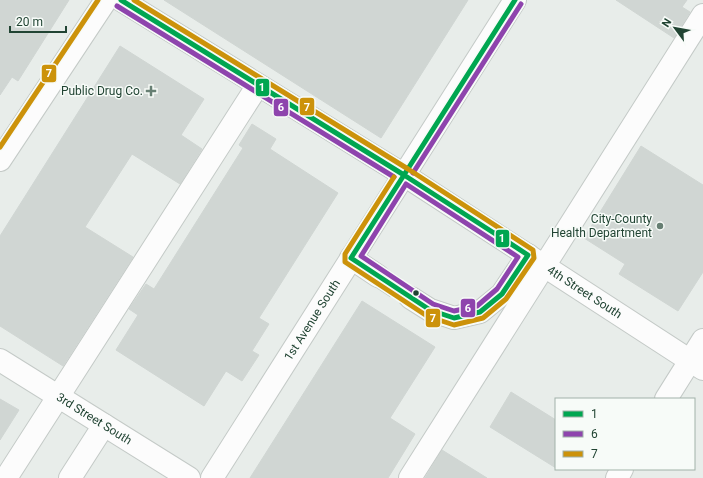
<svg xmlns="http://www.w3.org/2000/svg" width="703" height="478" viewBox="0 0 703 478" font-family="Roboto,sans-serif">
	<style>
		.building { fill: #d0d6d3; stroke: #d0d6d3 }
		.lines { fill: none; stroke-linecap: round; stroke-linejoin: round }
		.minor-tunnel { stroke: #c0cbc5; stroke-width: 22; stroke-dasharray: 22 11; stroke-linecap: butt }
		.minor-casing { stroke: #c4cac7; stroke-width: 24 }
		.minor { stroke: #fcfcfc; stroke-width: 22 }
		.bus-1-casing { stroke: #f7fbf8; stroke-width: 8 }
		.bus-2-casing { stroke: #f7fbf8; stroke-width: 8 }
		.bus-3-casing { stroke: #f7fbf8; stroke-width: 8 }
		.bus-1 { stroke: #00a651; stroke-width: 5 }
		.bus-2 { stroke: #8e44ad; stroke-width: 5 }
		.bus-3 { stroke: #cc920a; stroke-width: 5 }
		.poi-dot { fill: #677f73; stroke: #f7fbf8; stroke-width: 1.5 }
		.bus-dot { fill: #214433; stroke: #f7fbf8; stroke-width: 1.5 }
		.labels { text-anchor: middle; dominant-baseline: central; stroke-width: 3; stroke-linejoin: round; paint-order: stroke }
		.poi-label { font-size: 12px; fill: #214433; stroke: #f7fbf8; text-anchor: end }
		.street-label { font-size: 12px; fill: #214433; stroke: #f7fbf8 }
		.line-badge { stroke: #f7fbf8; stroke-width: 1.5 }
		.badge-label { font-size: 11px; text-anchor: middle; font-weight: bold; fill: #fff }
	</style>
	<rect width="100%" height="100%" fill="#e8edea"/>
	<path class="building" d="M0 0H69L18 81 12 77 0 95Z
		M164 0H468L381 138Z
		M616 0H687L682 7 690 12 674 38Z
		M120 46 204 99 181 135 202 149 180 184 132 154 85 227 133 257 63 366 0 326V236Z
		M252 124 276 139 270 149 338 193 259 318 269 324 252 351 259 355 242 381 226 371 204 406 116 350 138 315 129 309 146 284 154 289 243 148 239 145Z
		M641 146 703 185V272L678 311 619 274 625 264 584 238Z
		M362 301 435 347 390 418 415 434 388 478H250Z
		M511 392 556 420V468L490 427Z
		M0 399 19 410 0 440Z
		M442 450 487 478H425Z"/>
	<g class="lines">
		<path class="minor-tunnel" d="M378 276 411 298"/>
		<defs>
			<g id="minor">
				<path id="s1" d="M121 0 404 175 703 369"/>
				<path d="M0 160 106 0"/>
				<path d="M351 258 378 276"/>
				<path d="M411 298 430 310 454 318 480 312 502 294 528 255"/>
				<path id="s2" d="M0 360 189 478"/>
				<path d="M666 399 703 340"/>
				<path d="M6 478 258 85"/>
				<path d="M70 478 104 425"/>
				<path id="s3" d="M212 478 515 0"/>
				<path d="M410 478 703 15"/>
				<path d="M617 478 622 469"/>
			</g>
		</defs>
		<use href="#minor" class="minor-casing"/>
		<use href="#minor" class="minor"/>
		<defs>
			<path id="bus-1" d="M121 0 404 175
				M404 175 528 255 502 294 480 312 454 318 430 310 351 258Z
				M404 175 515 0"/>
			<path id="bus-2" d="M117 6 394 177
				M413 173 521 4
				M406 184 518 257 497 289 477 306 454 311 433 304 361 256Z"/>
			<path id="bus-3" d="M134 0 408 169 533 250 534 258 506 299 483 318 454 325 427 316 345 262V254L394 177
				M0 147 98 0"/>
		</defs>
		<use href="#bus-1" class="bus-1-casing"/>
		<use href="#bus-2" class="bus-2-casing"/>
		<use href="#bus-3" class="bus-3-casing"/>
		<use href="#bus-1" class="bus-1"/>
		<use href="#bus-2" class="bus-2"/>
		<use href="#bus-3" class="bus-3"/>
	</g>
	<g class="poi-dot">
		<path d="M149 85h4v4h4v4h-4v4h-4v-4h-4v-4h4z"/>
		<circle cx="660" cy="226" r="4"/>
	</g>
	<circle class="bus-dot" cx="416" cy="293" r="3.5"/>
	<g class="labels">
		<g class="poi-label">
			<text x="143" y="91">Public Drug Co.</text>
			<text x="652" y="219">City-County<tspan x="652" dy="14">Health Department</tspan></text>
		</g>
		<g class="street-label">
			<text stroke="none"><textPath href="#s1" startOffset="548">4th Street South</textPath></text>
			<text stroke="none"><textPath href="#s3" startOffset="187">1st Avenue South</textPath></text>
			<text stroke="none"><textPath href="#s2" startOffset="111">3rd Street South</textPath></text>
		</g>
	</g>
	<g class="line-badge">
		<rect x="41" y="64" width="16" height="19" rx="4" fill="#cc920a"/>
		<rect x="255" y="78" width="15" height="19" rx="4" fill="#00a651"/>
		<rect x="299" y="97" width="16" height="19" rx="4" fill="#cc920a"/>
		<rect x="273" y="98" width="16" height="19" rx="4" fill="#8e44ad"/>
		<rect x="495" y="229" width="15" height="19" rx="4" fill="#00a651"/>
		<rect x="460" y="298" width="16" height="20" rx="4" fill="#8e44ad"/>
		<rect x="425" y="308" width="16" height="20" rx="4" fill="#cc920a"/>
	</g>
	<g class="badge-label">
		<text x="49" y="77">7</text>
		<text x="262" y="91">1</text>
		<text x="307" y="111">7</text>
		<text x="281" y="111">6</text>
		<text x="502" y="242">1</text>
		<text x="468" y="312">6</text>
		<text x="433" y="322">7</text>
	</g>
	<rect x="555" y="398" width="140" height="72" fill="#f7fbf8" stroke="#a1b2a9"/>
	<rect x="563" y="411" width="20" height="6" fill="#00a651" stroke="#a1b2a9"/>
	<text x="591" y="418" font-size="12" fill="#214433">1</text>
	<rect x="563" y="431" width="20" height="6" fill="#8e44ad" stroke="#a1b2a9"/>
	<text x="591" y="438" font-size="12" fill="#214433">6</text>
	<rect x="563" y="451" width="20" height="6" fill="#cc920a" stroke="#a1b2a9"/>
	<text x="591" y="458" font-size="12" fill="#214433">7</text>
	<g transform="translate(675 28) rotate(302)" stroke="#f7fbf8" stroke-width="3" paint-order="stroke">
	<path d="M0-3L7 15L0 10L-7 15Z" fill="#214433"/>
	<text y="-6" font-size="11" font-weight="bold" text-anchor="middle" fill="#214433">N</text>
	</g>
	<path d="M10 26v6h56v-6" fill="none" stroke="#214433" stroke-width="2"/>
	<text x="16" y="26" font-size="12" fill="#214433" stroke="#f7fbf8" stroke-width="3" paint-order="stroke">20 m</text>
</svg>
